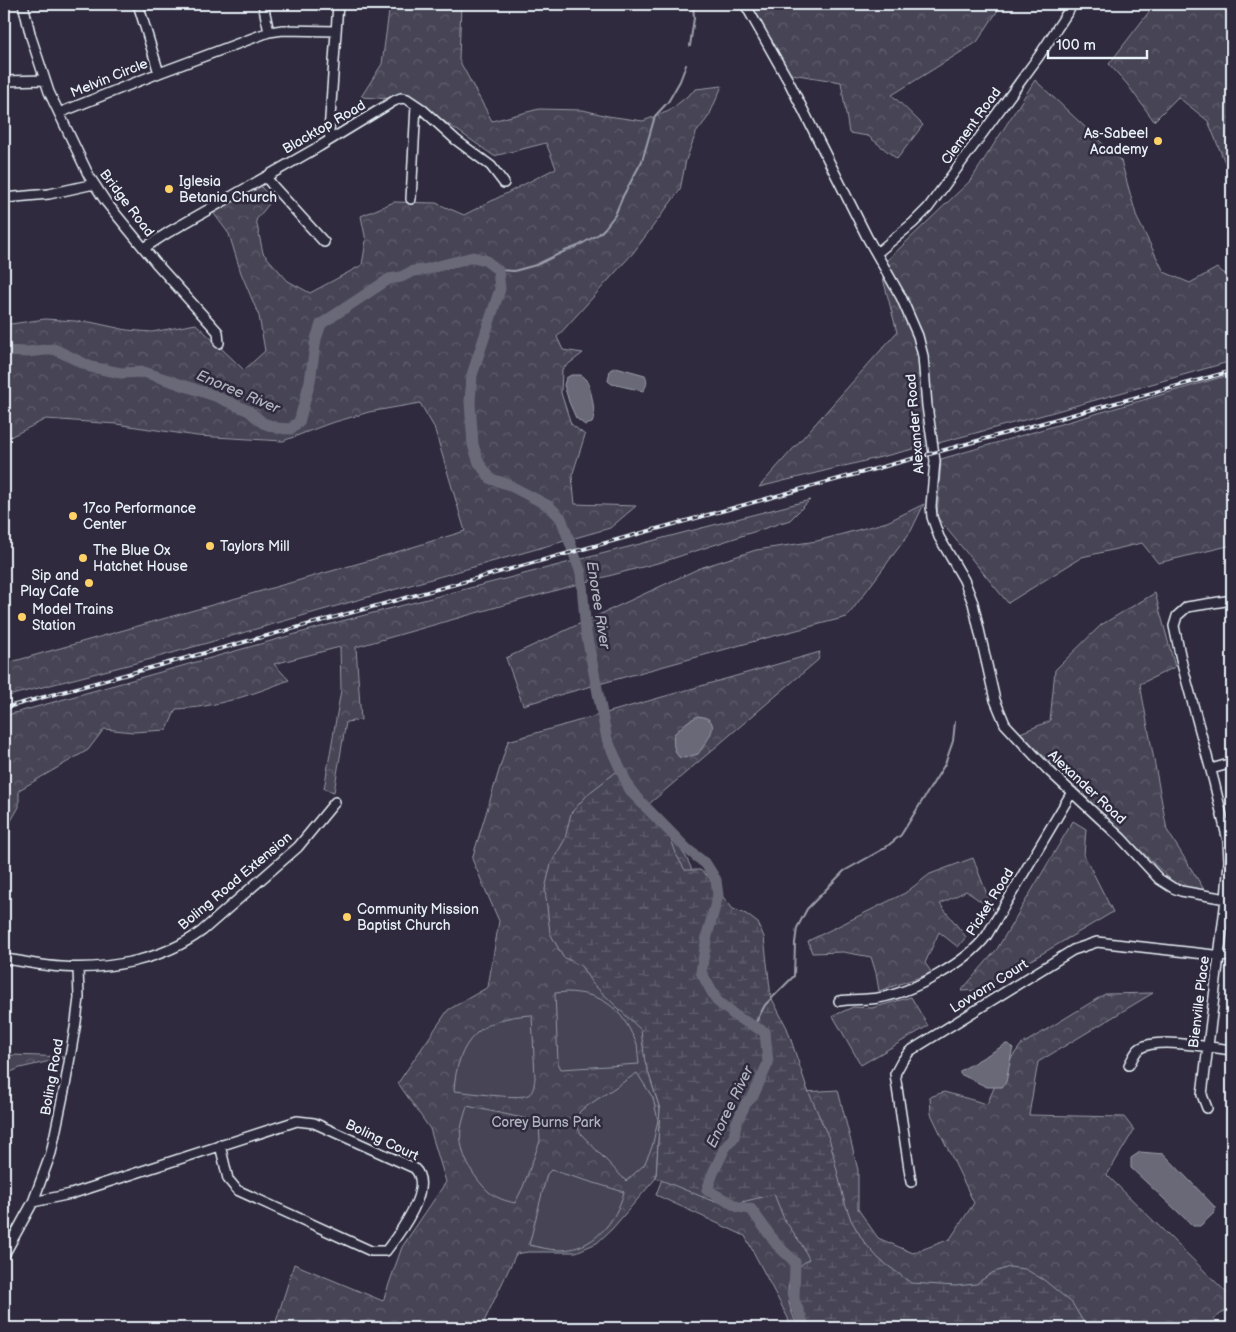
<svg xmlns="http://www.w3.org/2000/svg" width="1236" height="1332" viewBox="0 0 1236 1332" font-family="'Balsamiq Sans',sans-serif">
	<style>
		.forest { fill: url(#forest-crowns); stroke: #979aa6 }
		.wetland { fill: url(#wetland-marsh); stroke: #979aa6 }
		.pitch { fill: #464455; stroke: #979aa6 }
		.water { fill: #696978; stroke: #9c9fab }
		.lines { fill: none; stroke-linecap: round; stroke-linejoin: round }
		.stream { stroke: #9c9fab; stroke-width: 2 }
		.river { stroke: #696978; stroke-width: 11 }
		.minor-casing { stroke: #e8f1f8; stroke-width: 12 }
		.minor { stroke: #2f2a3d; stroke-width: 9 }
		.rail-casing { stroke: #e8f1f8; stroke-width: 4 }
		.rail { stroke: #2f2a3d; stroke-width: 2; stroke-dasharray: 5.5; stroke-linecap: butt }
		.poi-dot { fill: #ffd166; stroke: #2f2a3d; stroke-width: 2 }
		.labels { text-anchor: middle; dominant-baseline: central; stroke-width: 5; stroke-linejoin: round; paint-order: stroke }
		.street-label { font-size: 14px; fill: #e8f1f8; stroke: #2f2a3d }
		.poi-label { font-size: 14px; fill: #e8f1f8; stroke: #2f2a3d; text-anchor: start }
		.park-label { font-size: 14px; fill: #afb4bf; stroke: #2f2a3d }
		.water-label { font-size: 15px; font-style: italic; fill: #afb4be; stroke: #2f2a3d }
	</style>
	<defs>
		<pattern id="forest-crowns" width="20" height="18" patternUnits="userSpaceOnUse" patternTransform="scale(1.25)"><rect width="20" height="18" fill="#464455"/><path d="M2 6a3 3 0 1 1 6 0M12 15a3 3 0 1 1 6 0" fill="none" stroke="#615f6e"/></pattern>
		<pattern id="wetland-marsh" width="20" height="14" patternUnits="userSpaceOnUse" patternTransform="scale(1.25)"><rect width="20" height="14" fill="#464455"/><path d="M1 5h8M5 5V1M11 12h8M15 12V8" fill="none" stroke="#615f6e"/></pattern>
	</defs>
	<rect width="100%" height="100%" fill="#2f2a3d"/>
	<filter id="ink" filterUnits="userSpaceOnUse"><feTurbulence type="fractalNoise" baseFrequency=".02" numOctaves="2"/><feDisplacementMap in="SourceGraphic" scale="10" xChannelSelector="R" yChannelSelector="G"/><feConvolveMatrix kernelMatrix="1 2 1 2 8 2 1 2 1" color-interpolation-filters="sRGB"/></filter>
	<g filter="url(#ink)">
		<path class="forest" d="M390 4H461L459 60 492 121 539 109 583 110 608 116 643 121 669 111 696 89 722 86 709 116 696 133 686 160 680 190 633 253 557 337 563 350 583 353 562 369 561 393 571 424 585 435 572 476 575 504 636 506 610 528 151 659 4 697V664L367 561 465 531 434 427 420 403 369 412 328 424 283 441 197 436 116 424 46 419 4 440V325L45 319 90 322 127 330 152 332 196 324 244 370 265 351 259 316 241 273 229 234 212 211 256 182 273 199 256 220 263 253 288 281 310 293 362 265 366 241 361 216 394 202 436 203 464 215 556 168 546 143 494 156 411 98 394 99 361 97 382 64Z
			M749 4H1002L977 42 892 95 923 125 897 159 868 136 849 133 841 82 779 72 761 22Z
			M1155 4H1232V180L1208 121 1178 97 1154 121 1127 84 1109 64Z
			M1035 80 1121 161 1137 218 1164 272 1190 283 1217 268 1232 279V361L1043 415 942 442 759 487 897 332 880 267 971 180Z
			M1232 374V545L1158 563 1142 543 1082 557 1008 603 937 517 941 459Z
			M810 500 790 520 665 561 571 586 356 647 361 720 346 722 334 792 324 789 341 690 340 647 274 664 289 680C254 694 214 708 176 709L167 730 133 732 104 729 88 750 19 790V807L4 833V791L9 780 5 762 4 761V716L342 621Z
			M924 504 911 531 847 617 766 638 523 705 506 658 700 568 756 550 817 541 887 522Z
			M1155 593 1175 667 1140 684 1167 830 1210 899 1174 883 1020 733 1050 721 1055 670 1101 625Z
			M820 652 818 660 649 804 686 857 720 929 786 1093 838 1090 858 1170V1209L878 1238 913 1253 950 1239 974 1203 931 1114 930 1097 944 1092 987 1104 1001 1072 1021 1045 1105 994 1153 993 1038 1062 1029 1115 1124 1117 1134 1130 1107 1175 1232 1298V1306L1215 1318 1207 1328H790L788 1318 745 1236 656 1195 672 1152 660 1092 645 1062 660 1109 656 1178 612 1229 597 1243 576 1252H528L516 1254 481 1328H274L294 1264 383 1301 402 1247 446 1182 430 1129 398 1083 448 1010 488 987 499 921 472 859 508 741Z
			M1073 821 1086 829 1084 855 1113 912 980 990 961 991 997 949Z
			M973 858 993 910 966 891 940 904 966 937 958 947 939 932 925 963 932 973 879 991 876 973 871 957 843 952 812 953 808 941 905 893 930 874Z
			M911 997 928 1026 861 1065 833 1016 853 1007 872 1008Z
			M13 1055 68 1057 20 1068 4 1075V1058Z"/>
		<path class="wetland" d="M620 769 629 788 636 797 667 828 677 856 685 870H700L714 881 723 897 733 909 746 914 758 923 764 937 771 997 787 1028 807 1088 830 1141 844 1200 851 1220 864 1242 879 1259 911 1283 955 1286 976 1284 992 1273 1009 1267 1025 1269 1044 1280 1072 1303 1087 1328H799C790 1311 782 1290 794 1272 797 1267 804 1263 809 1259L802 1245 784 1219 774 1194 734 1204 710 1200 656 1178 660 1109 645 1062 641 1030 592 983 581 966 563 957 550 933 545 889 551 864 565 839 571 813 589 793Z"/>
		<path class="pitch" d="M567 992C596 993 616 1003 630 1030 632 1035 636 1040 637 1044 638 1051 638 1058 639 1064L561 1069 558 1063 555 993Z
			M532 1015 535 1078C534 1084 534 1092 528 1095 518 1100 467 1092 454 1091 457 1040 481 1017 532 1015Z
			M637 1073 653 1098 658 1120 652 1147 644 1165 626 1181 581 1134C576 1124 575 1119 581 1110Z
			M467 1106 532 1120 539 1124 540 1141 523 1187 515 1203C506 1201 496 1198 489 1192 473 1177 458 1153 461 1129 462 1122 465 1114 467 1106Z
			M551 1170 624 1192C616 1222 593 1250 560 1250 549 1250 539 1247 529 1245L547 1174Z"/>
		<path class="water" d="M616 367 645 375C648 381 647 386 643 391L612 384 608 381 610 370Z
			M571 375H581C583 377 585 379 587 381 591 389 597 416 592 423L585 425 576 418 569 402 564 385 566 378Z
			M698 716C726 719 706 742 698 754L684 758 679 757C673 750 673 743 674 734L687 722Z
			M1006 1044H1008L1013 1048 1012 1052 1006 1082 1002 1087H987L960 1074V1071Z
			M1140 1152 1164 1154 1215 1207 1214 1213 1200 1226H1193L1131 1168V1158Z"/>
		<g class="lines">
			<path class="stream" d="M690 46 694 18 693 4
				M498 270 514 271 536 265 565 251 578 246 599 234 605 228 615 215 623 196 642 161 655 116 668 102 680 81 686 65
				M754 1026 765 1005 794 976 795 943 797 928 807 909 844 871 885 848 901 835 945 764 953 741 955 722"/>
			<path class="river" d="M4 351 27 352 54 349 91 367 121 373 144 372 215 396 249 411 263 423 277 428 291 429 299 422 304 404 310 381 316 339 321 324 389 279 401 277 413 271 423 270 473 257 485 260 498 270 500 289 472 375 470 402 473 445 479 463 491 479 507 484 549 506 561 518 581 573 586 632 607 739 629 788 636 797 687 849 706 864 716 880 718 895 707 936 701 972 717 1001 737 1017 765 1032 768 1063 753 1096 746 1103 736 1124 734 1137 725 1148 713 1173 707 1190 738 1207 751 1209 777 1245 795 1262 794 1299 805 1328"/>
			<defs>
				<path id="minor" d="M23 4 31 37 49 92 89 176 106 202 156 263 218 332 219 343
					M263 4 269 32
					M745 4 789 82 867 237 901 297 918 336 923 356 927 406 935 461 931 506 932 517 939 537 964 580 973 603 995 700 1005 724 1047 769 1122 839 1159 879 1173 888 1181 891 1232 900
					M159 73 269 32 283 30 336 31
					M4 81 44 80
					M59 113 159 73 138 4
					M330 139 329 132 338 4
					M266 177 273 186 324 242
					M4 198 49 194 94 184
					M411 199 416 105
					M144 248 169 232 320 146 394 101 401 98 407 99 422 109 456 140 491 166 504 183
					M877 253 913 223 928 208 1039 56 1073 4
					M1211 769 1232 763
					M4 959C23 961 42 966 62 967 109 970 163 960 202 931L298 847 335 802
					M839 1001C852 999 865 1000 878 998 911 993 967 963 987 935L1072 792
					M1129 1065C1132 1060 1135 1052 1139 1049 1156 1036 1211 1048 1232 1050
					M1207 1108 1202 1095 1226 899 1229 861 1228 841 1214 782 1182 664 1174 626 1177 616 1187 607 1232 600
					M911 1182 895 1074 902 1061 910 1051 1073 950 1097 942 1232 957
					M33 1202 71 1194 297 1121 314 1123 414 1168C435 1187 399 1234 386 1251H371L237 1190 228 1179 220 1145
					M4 1255 33 1202 51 1153 65 1086 76 1022 79 998 78 968"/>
			</defs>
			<use href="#minor" class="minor-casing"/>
			<use href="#minor" class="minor"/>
			<defs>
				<path id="rail" d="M4 708 1232 371"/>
			</defs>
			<use href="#rail" class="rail-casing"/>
			<use href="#rail" class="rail"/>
		</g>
	</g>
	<g class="poi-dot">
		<circle cx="1158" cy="141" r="5"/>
		<circle cx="169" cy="189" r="5"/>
		<circle cx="73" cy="516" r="5"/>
		<circle cx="210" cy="546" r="5"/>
		<circle cx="83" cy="558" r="5"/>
		<circle cx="89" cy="583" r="5"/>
		<circle cx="22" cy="617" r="5"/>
		<circle cx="347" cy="917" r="5"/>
	</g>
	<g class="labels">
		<g class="street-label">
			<text transform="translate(109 78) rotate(-22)">Melvin Circle</text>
			<text transform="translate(971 126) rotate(-54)">Clement Road</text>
			<text transform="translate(324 127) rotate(-30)">Blacktop Road</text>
			<text transform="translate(127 203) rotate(53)">Bridge Road</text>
			<text transform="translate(915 424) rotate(-95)">Alexander Road</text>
			<text transform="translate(1087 787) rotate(43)">Alexander Road</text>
			<text transform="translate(235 881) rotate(-40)">Boling Road Extension</text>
			<text transform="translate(990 902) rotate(-58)">Picket Road</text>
			<text transform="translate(989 986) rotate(-32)">Lovvorn Court</text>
			<text transform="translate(1199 1002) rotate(-83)">Bienville Place</text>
			<text transform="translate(52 1077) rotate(-80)">Boling Road</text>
			<text transform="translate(382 1140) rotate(25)">Boling Court</text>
		</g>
		<g class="poi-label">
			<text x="1148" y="133" text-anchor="end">As-Sabeel<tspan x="1148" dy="16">Academy</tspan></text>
			<text x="179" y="181">Iglesia<tspan x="179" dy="16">Betania Church</tspan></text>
			<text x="83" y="508">17co Performance<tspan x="83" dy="16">Center</tspan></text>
			<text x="220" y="546">Taylors Mill</text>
			<text x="93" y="550">The Blue Ox<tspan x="93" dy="16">Hatchet House</tspan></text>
			<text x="79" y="575" text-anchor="end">Sip and<tspan x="79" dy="16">Play Cafe</tspan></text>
			<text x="32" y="609">Model Trains<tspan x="32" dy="16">Station</tspan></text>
			<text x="357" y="909">Community Mission<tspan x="357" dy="16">Baptist Church</tspan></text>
		</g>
		<g class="park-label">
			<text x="546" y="1122">Corey Burns Park</text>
		</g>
		<g class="water-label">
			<text transform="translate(238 392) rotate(23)">Enoree River</text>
			<text transform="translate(598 605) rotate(81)">Enoree River</text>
			<text transform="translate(730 1107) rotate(-64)">Enoree River</text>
		</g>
	</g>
	<rect width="1236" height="1332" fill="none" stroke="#2f2a3d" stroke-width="20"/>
	<rect x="10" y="10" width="1216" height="1312" fill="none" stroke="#e8f1f8" stroke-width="2" filter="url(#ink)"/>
	<path d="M1048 50v8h99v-8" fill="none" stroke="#e8f1f8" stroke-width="2.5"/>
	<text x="1056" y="50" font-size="15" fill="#e8f1f8" stroke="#2f2a3d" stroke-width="4" paint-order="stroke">100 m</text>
</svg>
